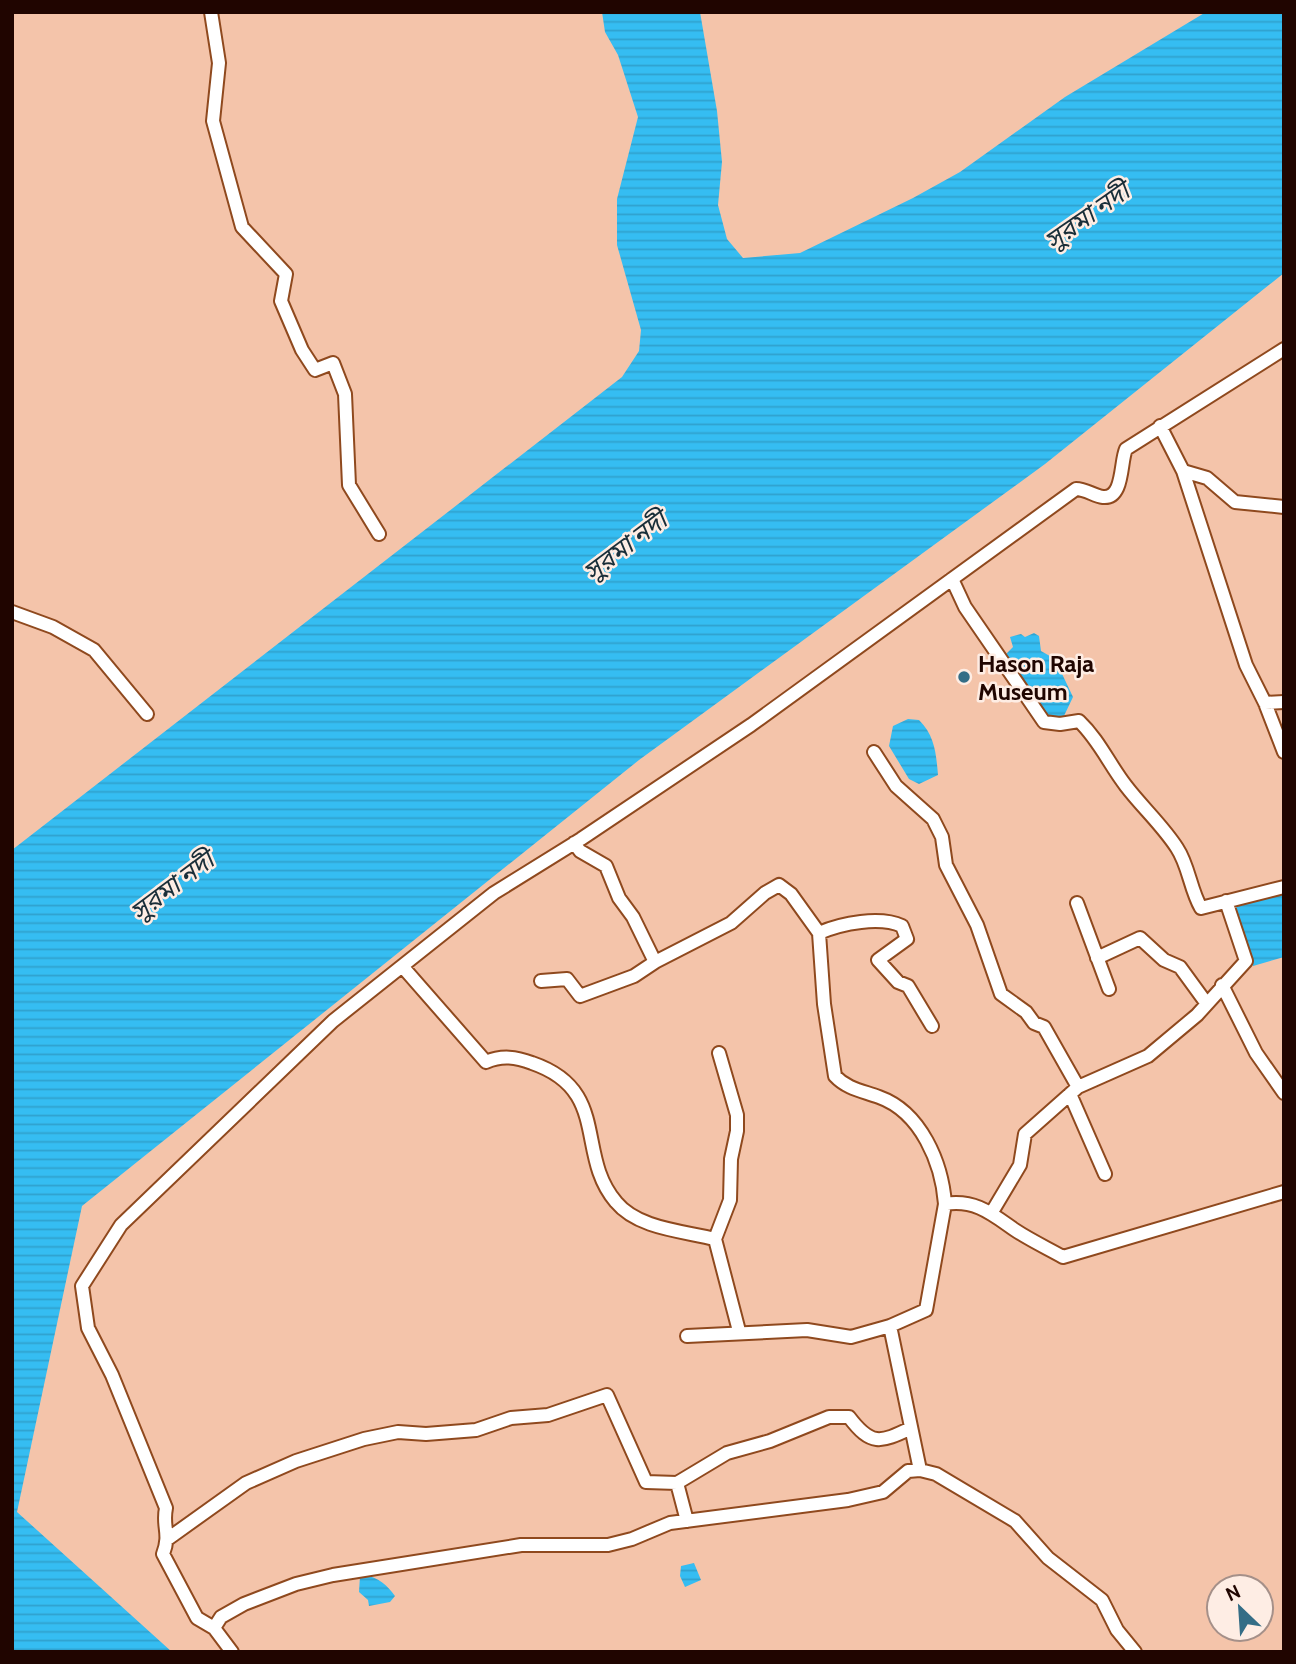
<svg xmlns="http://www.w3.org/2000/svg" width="1296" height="1664" viewBox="0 0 1296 1664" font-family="Cabin,'Noto Sans Bengali',sans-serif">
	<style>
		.water { fill: url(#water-rules) }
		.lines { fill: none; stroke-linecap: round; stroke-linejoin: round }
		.minor-casing { stroke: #8f491e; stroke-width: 16 }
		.minor { stroke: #fff; stroke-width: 12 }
		.poi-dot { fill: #346d86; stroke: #feede4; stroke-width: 2.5 }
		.labels { text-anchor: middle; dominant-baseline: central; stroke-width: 5; stroke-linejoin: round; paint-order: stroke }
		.poi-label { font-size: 24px; font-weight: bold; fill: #200500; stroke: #feede4; text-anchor: start }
		.water-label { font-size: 26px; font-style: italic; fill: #192e39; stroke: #feede4 }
	</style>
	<defs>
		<pattern id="water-rules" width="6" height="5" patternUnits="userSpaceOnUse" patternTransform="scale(1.75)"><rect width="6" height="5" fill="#35bdf2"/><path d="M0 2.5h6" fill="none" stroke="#2fa1ce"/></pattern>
	</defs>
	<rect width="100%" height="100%" fill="#f4c4aa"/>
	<path class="water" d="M602 12H700L717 111 722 162 718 205 727 239 743 258 800 253 913 198 960 172 1065 97 1206 12H1284V273L1045 464 639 760 82 1206 17 1512 172 1652H12V850L622 377 639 351 641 330 617 245V199L638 117 618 55 605 32Z
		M1034 633 1039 636 1041 651 1055 659 1073 697 1063 718H1043L1004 656 1013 647 1010 637 1021 634 1025 637Z
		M908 719 919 720C935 736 936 753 938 775L919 784 909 779 889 746 893 726Z
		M1284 893V957L1253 966 1236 907Z
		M694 1563 701 1580 685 1587 680 1576 681 1566Z
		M365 1575C379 1578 387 1585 395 1596L390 1602 369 1606 368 1600 359 1592 360 1576Z"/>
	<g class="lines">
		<defs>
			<path id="minor" d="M211 12 219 63 213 121 242 227 286 274 281 301 302 350 315 370 333 363 345 394 349 485 379 534
				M1160 426 1183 471 1207 478 1235 502 1284 507
				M1183 471 1246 665 1265 703 1284 752
				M952 579 965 607 1044 722 1060 724 1079 721C1099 740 1109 764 1126 786 1142 807 1163 826 1177 848 1189 866 1190 889 1201 908L1284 887
				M12 612 53 627 94 650 147 714
				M1265 703 1284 702
				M874 752 896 786 933 819 942 837 946 865 977 925 1001 994 1026 1012 1034 1023 1044 1027 1078 1087
				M1077 903 1109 989
				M819 933C842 923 880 916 902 926L907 939 878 960 898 982 908 986 932 1026
				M1097 958 1140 938 1164 960 1180 967 1207 1004
				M655 962 731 923 765 893 779 885 791 894 819 933 824 1004 835 1076C847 1089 863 1091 879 1097 921 1112 942 1163 945 1204L926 1310 890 1326 851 1337 807 1330 687 1336
				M402 966 486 1062C502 1055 516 1057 532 1063 611 1090 575 1154 616 1202 638 1229 684 1231 715 1239
				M541 981 567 979 580 996 634 976 655 962 633 917 619 898 606 866 580 851 574 843
				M1222 985 1256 1053 1284 1093
				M719 1053 737 1115V1131L731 1159 730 1200 715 1239 739 1331
				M1070 1094 1105 1174
				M945 1204C975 1199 992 1214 1015 1230 1030 1240 1047 1248 1063 1257L1284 1192
				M992 1212 1020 1165 1025 1134 1078 1087 1148 1056 1197 1015 1246 961 1226 901
				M890 1326 920 1470
				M677 1483 727 1453 770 1441 829 1417H849C871 1446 880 1443 911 1428
				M169 1538 246 1483 296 1461 364 1439 398 1432 426 1434 476 1430 511 1418 548 1415 607 1395 646 1482 677 1483 687 1521
				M214 1628 221 1617 244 1604 296 1584 333 1575 521 1545H608L632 1539 670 1523 848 1500 883 1492 908 1471 920 1470 936 1474 1015 1521 1048 1558 1102 1600 1117 1630 1135 1652
				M232 1652 214 1628 197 1618 163 1554C171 1533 162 1527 166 1508L112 1375 88 1328 82 1286 121 1225 333 1021 494 893 581 839 751 725 1076 489C1086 489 1094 496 1103 497 1124 499 1120 462 1126 449L1284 349"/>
		</defs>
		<use href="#minor" class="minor-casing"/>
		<use href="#minor" class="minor"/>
	</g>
	<circle class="poi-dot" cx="964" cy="677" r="7"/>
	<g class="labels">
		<g class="poi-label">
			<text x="978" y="663">Hason Raja<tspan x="978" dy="28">Museum</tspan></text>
		</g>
		<g class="water-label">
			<text transform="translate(1087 216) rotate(-35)">সুরমা নদী</text>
			<text transform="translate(625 546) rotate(-37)">সুরমা নদী</text>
			<text transform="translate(172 886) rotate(-37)">সুরমা নদী</text>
		</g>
	</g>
	<rect width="1296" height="1664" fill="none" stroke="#200500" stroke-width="28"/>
	<g transform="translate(1240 1608) rotate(335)"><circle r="33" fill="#feede4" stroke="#a59089" stroke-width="2"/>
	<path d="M0-5L12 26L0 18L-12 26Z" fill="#346d86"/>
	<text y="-10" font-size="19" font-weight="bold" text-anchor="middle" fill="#200500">N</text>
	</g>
</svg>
